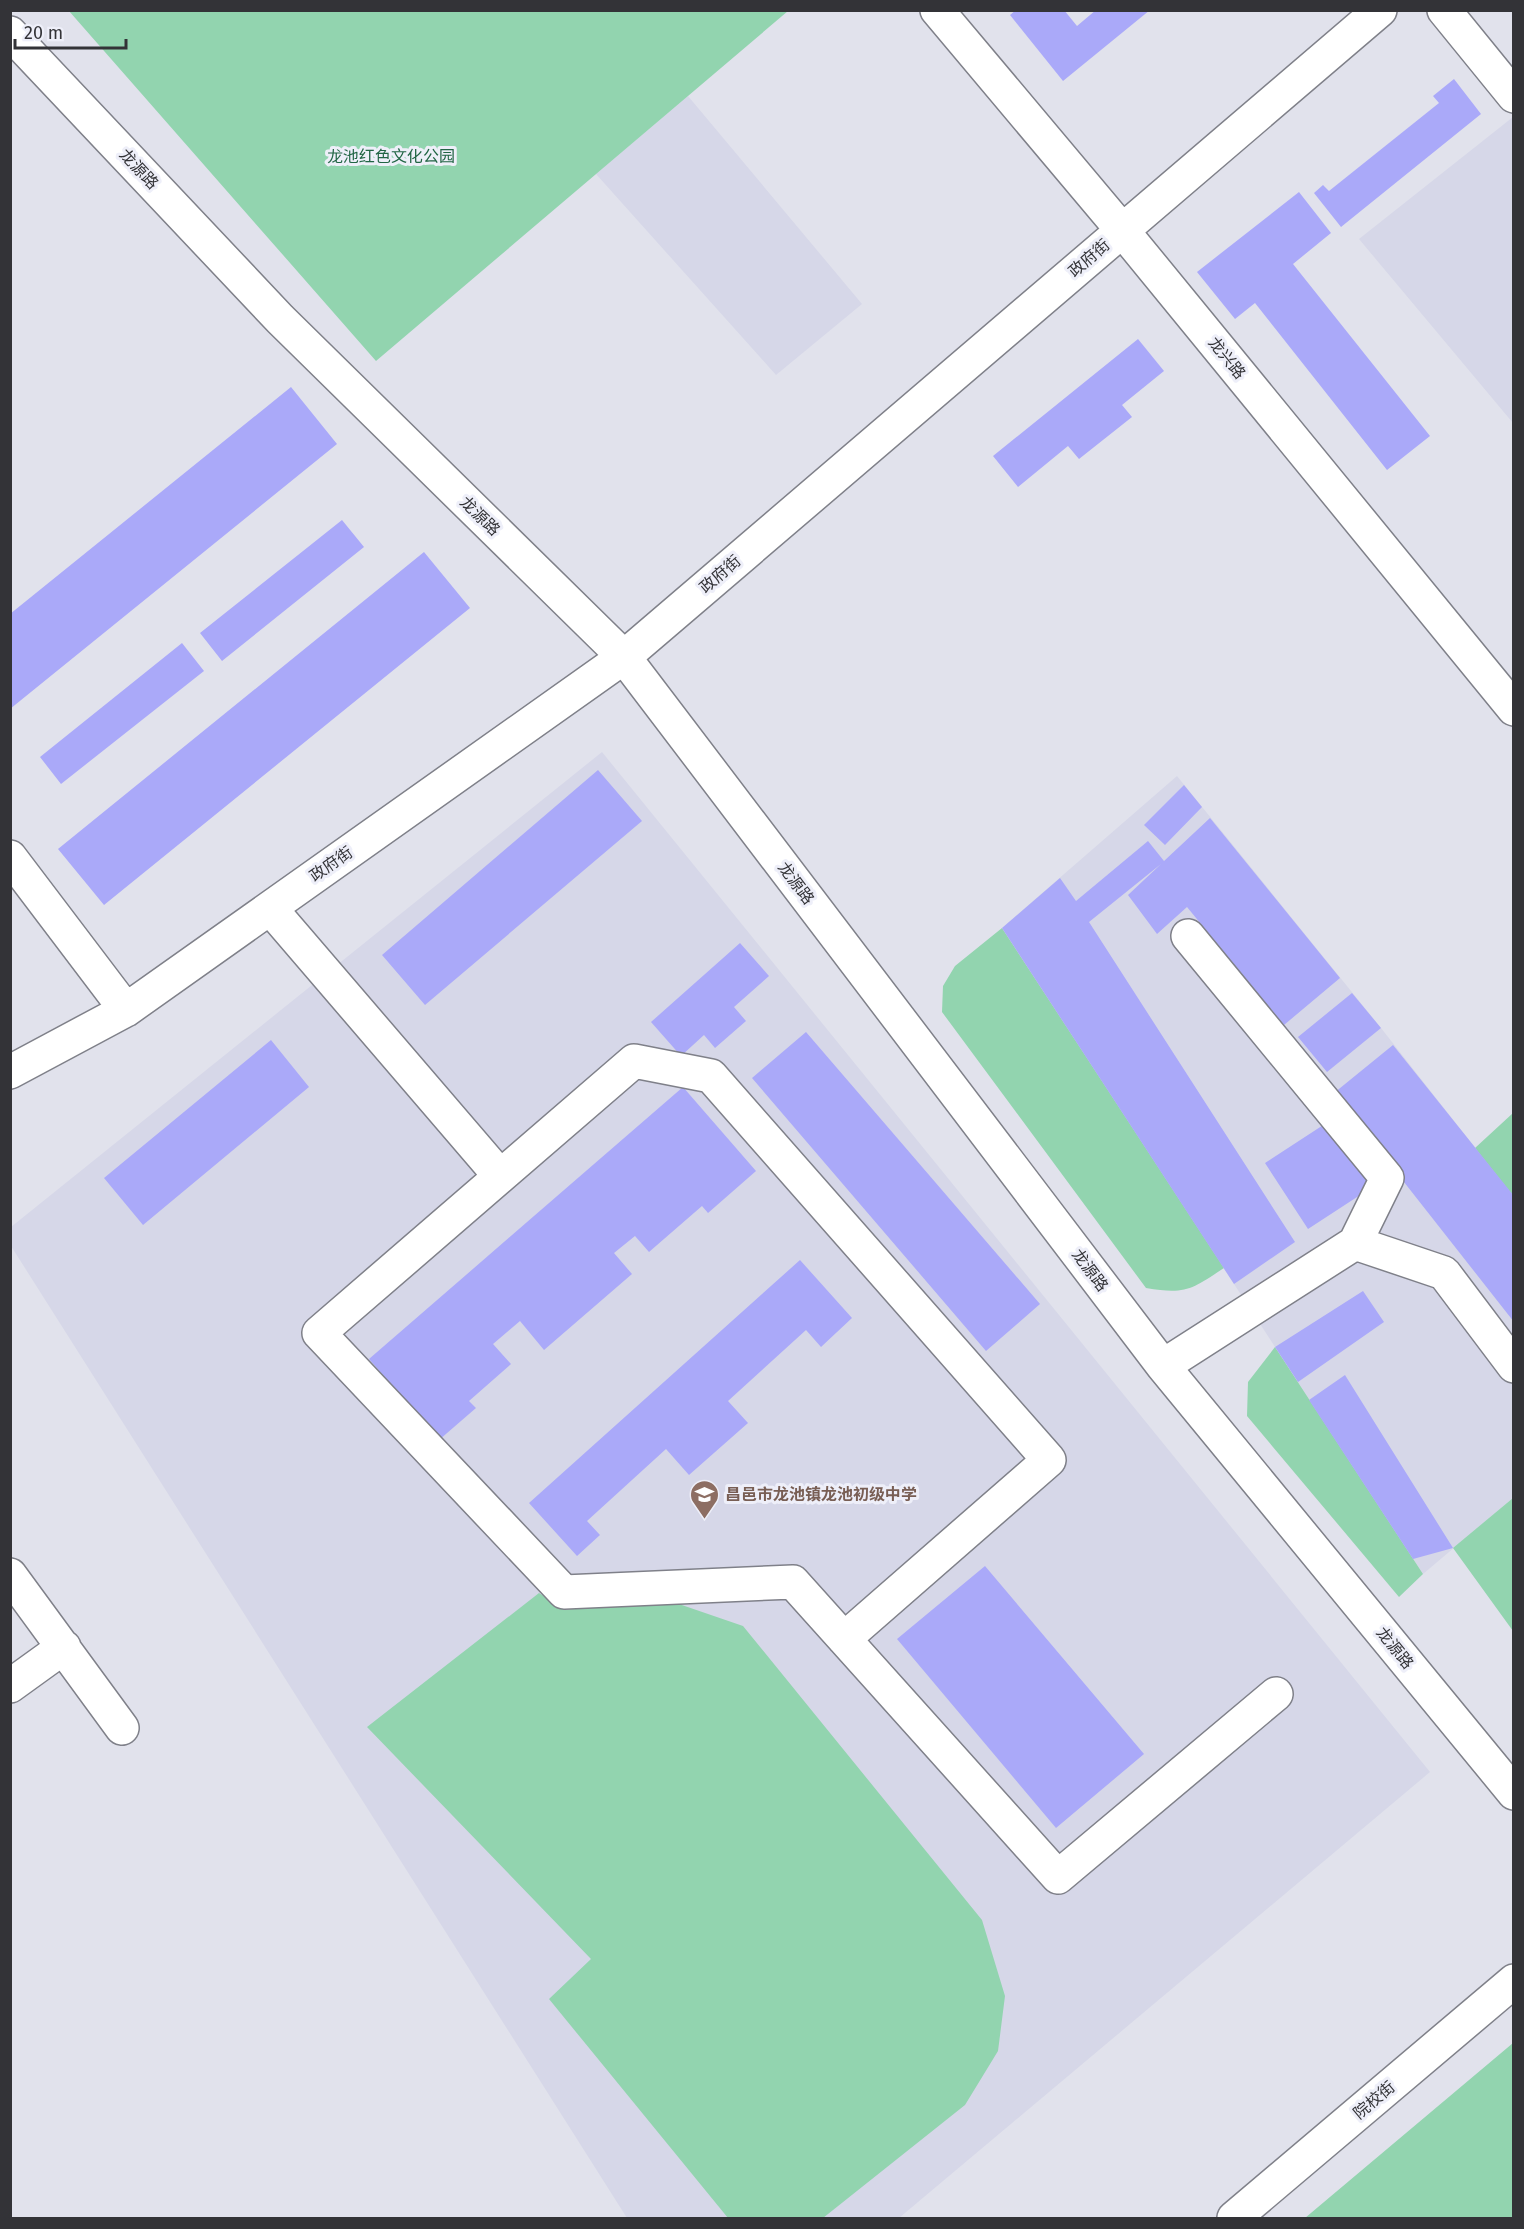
<svg xmlns="http://www.w3.org/2000/svg" width="1524" height="2229" viewBox="0 0 1524 2229" font-family="'Fira Sans','Noto Sans SC',sans-serif">
	<style>
		.built { fill: #d6d7e8 }
		.green { fill: #92d4af }
		.building { fill: #aaa9f9 }
		.lines { fill: none; stroke-linecap: round; stroke-linejoin: round }
		.minor-casing { stroke: #7f8089; stroke-width: 36 }
		.minor { stroke: #fff; stroke-width: 33 }
		.labels { text-anchor: middle; dominant-baseline: central; stroke-width: 6; stroke-linejoin: round; paint-order: stroke }
		.park-label { font-size: 16px; fill: #216544; stroke: #eeeff9 }
		.street-label { font-size: 16px; fill: #333337; stroke: #eeeff9 }
		.education-label { font-size: 16px; font-weight: bold; fill: #785e54; stroke: #eeeff9; text-anchor: start }
	</style>
	<rect width="100%" height="100%" fill="#e1e2ec"/>
	<path class="built" d="M688 96 862 304 776 375 596 174Z
		M1513 117V423L1359 239Z
		M602 752 1430 1772 899 2218H627L11 1246V1227Z
		M1177 776 1381 1028 1513 1196V1498L1423 1574 1002 928Z"/>
	<path class="green" d="M69 11H788L376 361Z
		M1002 928 1224 1268C1192 1289 1186 1295 1146 1288L942 1012 943 986 955 966Z
		M1513 1113V1196L1475 1148Z
		M1275 1347 1423 1574 1399 1597 1247 1416 1248 1382Z
		M1513 1498V1631L1453 1548Z
		M539 1593 566 1610 621 1600 676 1603 743 1626 982 1920 1005 1996 998 2051 965 2105 823 2218H728L549 1999 591 1959 367 1727Z
		M1513 2043V2218H1305Z"/>
	<path class="building" d="M1016 10H1064L1077 26 1096 10H1150L1063 81 1010 15Z
		M1454 79 1481 114 1341 227 1314 193 1323 185 1329 191 1439 103 1433 96Z
		M1299 192 1331 233 1293 264 1430 436 1387 470 1255 303 1235 319 1197 272Z
		M1138 339 1164 371 1122 405 1132 417 1079 459 1068 446 1018 487 993 456Z
		M291 387 337 444 10 709V614Z
		M342 520 364 547 222 661 200 633Z
		M424 552 470 608 104 905 58 849Z
		M182 643 204 671 61 784 40 757Z
		M598 770 642 821 425 1005 382 955Z
		M1184 785 1202 807 1165 845 1144 825Z
		M1210 818 1340 978 1284 1025 1187 907 1157 934 1128 895 1161 864 1089 922 1295 1242 1234 1284 1002 928 1060 878 1076 901 1148 841 1164 861Z
		M740 943 769 976 734 1007 746 1021 715 1048 704 1035 681 1056 651 1022Z
		M1352 993 1381 1028 1327 1072 1298 1037Z
		M806 1032 1040 1304 986 1351 752 1078Z
		M271 1040 309 1087 143 1225 104 1178Z
		M1393 1045 1514 1196V1322L1334 1093Z
		M683 1087 756 1171 708 1213 702 1206 649 1252 635 1236 614 1253 632 1274 544 1350 520 1321 493 1344 511 1364 469 1401 476 1408 439 1440 369 1359Z
		M1334 1118 1377 1184 1308 1229 1265 1163Z
		M800 1260 852 1318 821 1347 806 1330 728 1401 748 1423 689 1475 666 1449 587 1521 600 1535 577 1556 529 1503Z
		M1363 1291 1384 1322 1298 1382 1275 1347Z
		M1345 1375 1453 1548 1413 1559 1309 1400Z
		M985 1566 1144 1754 1056 1828 897 1639Z"/>
	<g class="lines">
		<defs>
			<path id="minor" d="M937 10 1122 230 1514 709
				M1444 10 1514 96
				M10 33 280 319 624 657 1163 1366 1514 1793
				M10 857 126 1010
				M270 908 500 1176
				M1188 936 1387 1178 1355 1243
				M10 1072 126 1010 624 657 1380 10
				M1163 1366 1355 1243 1444 1273 1514 1366
				M10 1575 122 1728
				M844 1639 1049 1460 711 1076 634 1061 319 1333 564 1592 793 1582 1058 1877 1276 1694
				M10 1686 64 1647
				M1234 2218 1514 1981"/>
		</defs>
		<use href="#minor" class="minor-casing"/>
		<use href="#minor" class="minor"/>
	</g>
	<defs>
		<symbol id="school-pin" viewBox="-11 -11 22 30"><path d="M0 17L-7.5 6A9.5 9.5 0 1 1 7.5 6Z" fill="#8d6e63" stroke="#eeeff9"/><path d="M0-5L7-2L0 1L-7-2ZM-4 1L0 2.5L4 1V4Q0 6-4 4Z" fill="#fff"/></symbol>
	</defs>
	<g fill-rule="evenodd">
		<use href="#school-pin" x="688" y="1478" width="33" height="45"/>
	</g>
	<g class="labels">
		<g class="park-label">
			<text x="391" y="156">龙池红色文化公园</text>
		</g>
		<g class="street-label">
			<text transform="translate(139 169) rotate(47)">龙源路</text>
			<text transform="translate(1089 258) rotate(-41)">政府街</text>
			<text transform="translate(1227 358) rotate(51)">龙兴路</text>
			<text transform="translate(480 516) rotate(44)">龙源路</text>
			<text transform="translate(720 574) rotate(-41)">政府街</text>
			<text transform="translate(331 864) rotate(-35)">政府街</text>
			<text transform="translate(796 883) rotate(53)">龙源路</text>
			<text transform="translate(1090 1270) rotate(53)">龙源路</text>
			<text transform="translate(1395 1648) rotate(51)">龙源路</text>
			<text transform="translate(1374 2100) rotate(-40)">院校街</text>
		</g>
		<g class="education-label">
			<text x="725" y="1494">昌邑市龙池镇龙池初级中学</text>
		</g>
	</g>
	<rect width="1524" height="2229" fill="none" stroke="#333337" stroke-width="24"/>
	<path d="M15 39v9h111v-9" fill="none" stroke="#333337" stroke-width="3"/>
	<text x="24" y="39" font-size="18" fill="#333337" stroke="#eeeff9" stroke-width="4.5" paint-order="stroke">20 m</text>
</svg>
